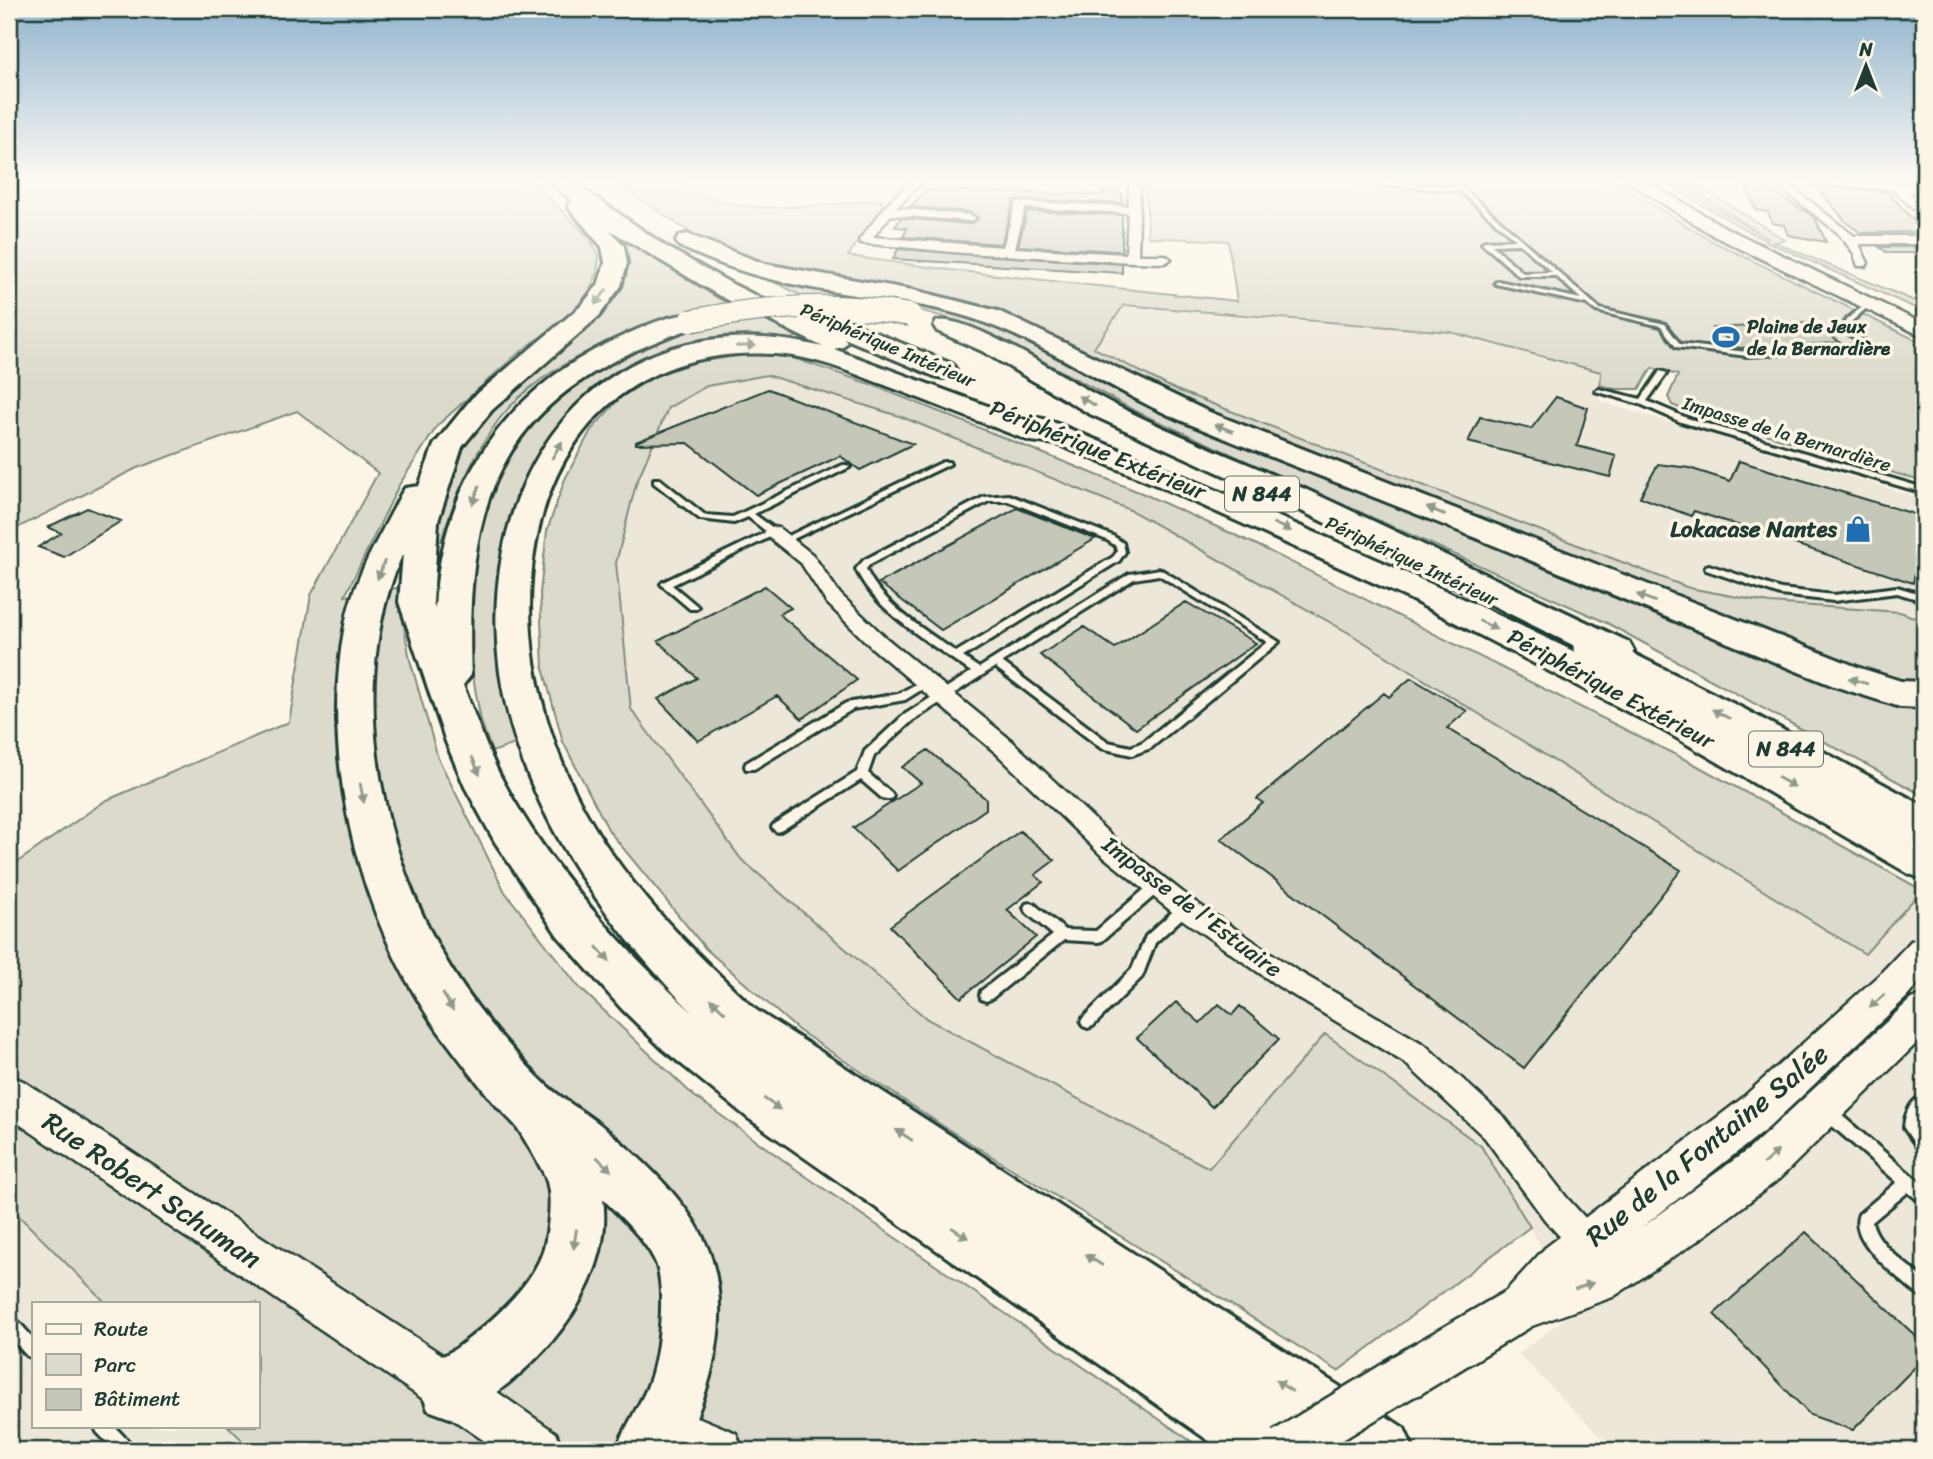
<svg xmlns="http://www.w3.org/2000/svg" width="1933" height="1459" viewBox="0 0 1933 1459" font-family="Sriracha,sans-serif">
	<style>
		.built { fill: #ece7d8 }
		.green { fill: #dcdacc; stroke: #7e8c80; stroke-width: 2 }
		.building { fill: #c5c7b9; stroke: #1f3d34; stroke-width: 2 }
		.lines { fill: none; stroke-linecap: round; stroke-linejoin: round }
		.lane-casing { stroke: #1f3d34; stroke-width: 6 }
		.street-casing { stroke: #1f3d34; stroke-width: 5 }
		.secondary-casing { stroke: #1f3d34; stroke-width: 5 }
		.highway-casing { stroke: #1f3d34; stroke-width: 6 }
		.lane { fill: #fcf5e5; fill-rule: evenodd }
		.street { fill: #fcf5e5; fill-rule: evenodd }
		.secondary { fill: #fcf5e5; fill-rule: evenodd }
		.highway { fill: #fcf5e5; fill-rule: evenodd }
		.secondary-bridge-casing { stroke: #1f3d34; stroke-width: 49; stroke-linecap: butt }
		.highway-bridge-casing { stroke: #1f3d34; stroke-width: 24; stroke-linecap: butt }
		.secondary-bridge { stroke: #fcf5e5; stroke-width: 44 }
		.highway-bridge { stroke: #fcf5e5; stroke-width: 22 }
		.oneway { fill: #8e998c }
		.labels { text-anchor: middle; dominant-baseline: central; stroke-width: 7; stroke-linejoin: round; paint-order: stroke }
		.far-poi-label { font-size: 19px; font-weight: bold; fill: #1f3d34; stroke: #fcf5e5; text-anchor: start }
		.far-street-label { font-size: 19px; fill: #1f3d34; stroke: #fcf5e5 }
		.shield { fill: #fcf5e5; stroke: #617469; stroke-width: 2 }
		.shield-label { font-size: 21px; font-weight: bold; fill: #1f3d34 }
		.street-label { font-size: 23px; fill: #1f3d34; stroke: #fcf5e5 }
		.poi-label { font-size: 23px; font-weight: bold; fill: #1f3d34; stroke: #fcf5e5; text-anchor: end }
		.near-street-label { font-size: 28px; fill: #1f3d34; stroke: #fcf5e5 }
	</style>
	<rect width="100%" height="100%" fill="#fcf5e5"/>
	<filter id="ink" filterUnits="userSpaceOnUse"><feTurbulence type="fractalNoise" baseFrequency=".0143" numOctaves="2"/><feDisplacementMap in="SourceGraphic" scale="14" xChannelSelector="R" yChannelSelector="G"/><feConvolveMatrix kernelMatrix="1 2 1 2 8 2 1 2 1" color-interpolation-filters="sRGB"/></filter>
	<g filter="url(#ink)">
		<path class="built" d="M1123 305 1450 332 1602 372 1599 401 1924 499V621L1900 612 1770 603 1689 588 1174 389 1094 348Z
			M767 375 902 417 1130 510 1349 633 1866 954 1924 888V1450H1630L1600 1436 1518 1354 1578 1308 1481 1146 1325 1034 1209 1168 927 1019 741 859 631 709 616 563 636 484 668 408 707 386Z
			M9 1206 106 1303H33V1426H228L252 1450H9Z"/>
		<path class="green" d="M9 181H531L590 238 599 256 597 273 590 290 572 313 515 356 438 425 399 485 345 596 397 588 410 660 438 758 505 892 579 987 694 1096 804 1175 1204 1450H252L228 1426H257V1303H106L9 1206V868L105 801 289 722 311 595 378 473 297 411 137 468 9 532Z
			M613 181H688L685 187C737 220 824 204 883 200L880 210 848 256 951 270 1237 301 1228 241 1148 237 1146 181H1614L1710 240 1924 344V482L1682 409 1672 405 1668 397 1678 375 1652 368 1639 389H1615L1600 385 1601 372 1450 332 1124 305 1094 348 1174 389 1689 588 1770 603 1900 612 1924 621V796L1605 622 1135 411 1011 344 944 317 895 303 802 296 776 283V271L720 252Z
			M1660 181H1669L1769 239 1679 181H1691L1785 240 1774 242 1924 305V312L1770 243Z
			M629 243 729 305C652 321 543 357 495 425 471 460 453 501 441 541L432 543 440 499 462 445 493 406 582 324 621 244Z
			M751 314 798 336 785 342 722 343 647 362 520 499 521 742 492 752 481 721 463 622 472 554 490 492 512 439 547 398 642 342Z
			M752 354 790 357 870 384 1144 494 1257 545 1694 764 1922 890 1865 954 1349 633 1130 510 902 417 767 375 707 386 668 408 636 484 616 563 631 709 741 859 927 1019 1209 1168 1325 1034 1481 1146 1530 1227 1338 1371 946 1128 798 1030 706 949 609 831 563 742 543 668 540 593 547 531 565 479 591 430 620 398 657 375 696 362Z"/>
		<path class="building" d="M1744 181H1755L1810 214 1815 218 1826 242 1788 235 1784 225 1772 223 1768 212 1756 210Z
			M1816 187 1888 192 1924 232 1861 233 1847 223Z
			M926 190 1103 195V192L1122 193V203L1014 200 1001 244 903 237 907 228 895 227 901 218 970 224 978 219 970 212 910 207Z
			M1027 211 1122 215V251L1018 246Z
			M1879 247H1924V253H1888Z
			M898 249 1122 264V273L893 259Z
			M1812 323 1840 343 1739 348 1713 328Z
			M768 389 913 444 860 470 840 456 756 495 688 443 636 444V442Z
			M1556 397 1588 408 1577 446 1616 456 1610 477 1468 442 1480 417 1531 429Z
			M1739 461 1924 517V556L1919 554 1913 583 1694 511 1691 516 1640 497 1658 464 1689 468 1730 481Z
			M87 508 121 521 64 557 38 547 61 533 48 527Z
			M1017 508 1095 539 941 630 879 583Z
			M765 586 791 608 779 614 857 680 802 719 777 696 698 741 658 699 697 678 658 641Z
			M1186 602 1256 643 1136 729 1040 655 1084 627 1115 648Z
			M1411 678 1467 711 1447 728 1681 870 1524 1068 1221 839 1263 803 1257 799 1384 693 1389 697Z
			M928 750 986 799V809L898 871 853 828 921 783 902 767Z
			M1020 831 1055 860 1035 875 1043 882 1007 910 1036 937 961 998 890 926Z
			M1176 1002 1200 1023 1219 1004 1232 1015 1240 1006 1279 1039 1212 1107 1137 1038Z
			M1806 1232 1924 1344V1358L1853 1430 1810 1415 1714 1314Z"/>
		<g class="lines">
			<defs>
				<path id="lane" d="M1357 181H1379L1456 187 1449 181H1455L1600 309 1665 324 1680 344 1747 352 1863 345 1841 328 1847 319 1868 302 1871 304 1870 305 1852 321 1848 328 1873 347 1870 349 1747 356 1676 347 1661 326 1596 311 1587 304 1496 284 1495 283 1498 281 1581 299 1556 276H1519L1482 243 1485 241 1516 240 1460 191 1360 183ZM1520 244 1552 272 1523 273 1492 245Z
					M1660 371 1667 373 1647 401 1687 418 1924 488V493L1681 422 1640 404 1595 391 1599 389 1641 399Z
					M943 462H949L950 464 787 542H781L780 540Z
					M843 465H846L850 467 754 514 776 530V534L672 585 696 605 698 607 696 609H690L663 586 661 584 663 582 767 532 748 517 734 523 700 519 654 483V479H660L705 515 733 517Z
					M1009 495 1113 536 1123 543 1125 552 1119 561 963 657 979 668 1129 574 1160 569 1279 642 1151 748 1132 755 1101 748 995 667 912 721 874 756 868 773 891 793 893 796 891 799H883L861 780 782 830 778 832 774 830 772 827 774 824 857 772 865 751 904 715 971 672C935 646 874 611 856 569L864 560 984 497ZM989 501H1008L1107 540 1116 546 1117 552 1113 557 956 652C926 631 880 603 866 569L870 564ZM1159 575 1267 642 1143 742 1131 747 1108 742 1002 662 1134 579Z
					M1709 565 1781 589 1834 595 1897 587 1924 595V601L1897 593 1834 601 1780 595 1706 570 1705 568 1706 566Z
					M925 679 930 683 929 685 905 700 853 709 754 769H746L745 766 746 763 846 703 898 694Z
					M1157 881 1161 882 1163 886 1161 890 1102 941 1098 942 1064 940 991 999 986 1001 981 999 980 995 981 991 1053 935 1026 912 1024 908 1026 904 1030 903 1034 904 1065 930 1096 931 1153 882Z
					M1185 903 1189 904 1191 908 1189 912 1155 943 1142 977 1093 1026 1088 1028 1083 1026 1081 1022 1083 1018 1132 969 1146 936 1181 904Z
					M1924 1094V1111L1919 1118 1918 1126 1924 1134V1152L1919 1150 1904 1128C1905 1113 1910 1101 1924 1094Z
					M1828 1106 1833 1108 1924 1186V1203L1919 1201 1908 1192 1872 1222C1878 1246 1906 1263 1924 1279V1297L1918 1295C1901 1279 1847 1241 1859 1214L1897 1182 1823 1118 1821 1113 1823 1108Z
					M9 1316 15 1318 33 1338V1358L27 1356 9 1336Z
					M95 1426H114L131 1444 133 1450H114L97 1432Z"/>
				<path id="street" d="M912 181H923L896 208 970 215 976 218 970 221 891 215 873 237 1003 247 1016 202 1128 206 1130 181H1140L1138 255H1165L1171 259 1165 263 1132 262 963 253 861 243 859 240 890 201ZM1025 208 1128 213 1126 254 1015 248Z
					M1772 181H1784L1854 236H1924V244H1859L1868 263 1866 266H1858L1853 252 1837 232Z
					M1810 181 1888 183 1897 181 1900 184 1924 186V192L1908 191 1924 207V216L1920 215 1894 190 1815 184Z
					M773 527 779 528 813 555 840 594 885 637 1012 741 1116 840 1194 901 1296 970 1425 1045 1505 1118 1567 1198 1597 1231 1601 1242 1597 1253 1586 1257 1575 1253 1545 1220 1485 1138 1405 1063 1278 986 1176 915 1100 854 996 753 871 647 826 602 801 563 767 536 764 532Z"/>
				<path id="secondary" d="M1627 181H1646L1726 228 1924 324V337L1714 236Z
					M1924 937V977L1906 998 1768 1128 1641 1228 1749 1149 1911 999 1924 994V1036L1779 1179 1700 1239 1613 1297 1532 1326 1419 1395 1402 1401 1385 1395 1379 1378 1385 1361 1506 1291 1545 1248 1740 1100 1880 974 1911 941Z
					M9 1075 23 1081 467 1371 556 1433 563 1450H498L9 1117Z
					M680 1416 700 1418 736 1433 743 1450H616L623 1433 659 1419Z"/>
				<path id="highway" d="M550 181H572L665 246 734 285 801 318 799 315 802 310 811 308 820 310 952 364 956 370 952 376 943 378 934 376 844 338 847 342 843 347 834 349 1028 421 1038 418 1048 420C1226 494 1403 567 1575 652L1573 645 1285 503 1090 414 982 351 937 331 934 326 937 321C966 314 1061 375 1089 391 1159 430 1235 457 1307 490 1415 540 1521 592 1629 642L1634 651 1632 653 1744 709 1924 806V879L1909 874 1663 730 1410 599 1159 486 1057 444 1030 441C983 423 936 405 890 387 852 373 815 356 774 354 589 343 511 497 534 662 541 707 556 753 576 794 618 879 688 946 756 1010L1404 1428 1414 1450H1327L1300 1432 1307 1450H1222L748 1118 664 1050 622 1009 558 936 495 842 465 787 446 742 399 602 403 553C348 677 376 830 438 946 463 993 500 1037 537 1076 557 1098 585 1111 608 1131 640 1158 673 1188 695 1223 739 1293 716 1382 681 1450H619L618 1446C626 1426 638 1408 647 1388 659 1360 666 1296 657 1266 650 1244 619 1215 603 1199 616 1289 528 1386 450 1418L428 1410 420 1388C422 1382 424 1374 428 1368 433 1360 449 1354 458 1347 490 1323 540 1281 546 1239 549 1220 553 1195 545 1176 542 1169 520 1131 516 1126 509 1118 501 1111 494 1103 475 1080 457 1056 439 1032 358 919 318 756 346 620 355 575 381 535 401 494L405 488 419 486 434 445 472 398 581 306 598 285 605 263 602 247 568 207 571 200ZM610 230 718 295 823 347C579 288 451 511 511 725 543 838 612 929 692 1012 620 946 551 870 504 783 487 752 476 718 463 685L471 675C463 483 510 388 699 326L702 321 699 316C677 310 643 327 623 336 507 387 442 481 435 608L433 602 438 521 462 447 492 410 599 316 621 286 627 263 624 246Z
					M687 234 765 264 913 290 998 311 1207 411 1860 668 1901 681 1924 682V708L1900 707 1834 686C1695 631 1558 570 1419 515 1342 484 1264 455 1187 423 1116 394 1053 347 980 321 921 300 858 298 797 285 755 277 717 264 679 246L676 241 679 236Z"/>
			</defs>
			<use href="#lane" class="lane-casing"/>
			<use href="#street" class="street-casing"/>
			<use href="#secondary" class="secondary-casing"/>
			<use href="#highway" class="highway-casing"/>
			<use href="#lane" class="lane"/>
			<use href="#street" class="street"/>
			<use href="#secondary" class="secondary"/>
			<use href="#highway" class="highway"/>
			<defs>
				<path id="secondary-bridge" d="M1284 1450 1402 1378"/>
				<path id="highway-bridge" d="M690 321C764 306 835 301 910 315"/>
			</defs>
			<use href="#secondary-bridge" class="secondary-bridge-casing"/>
			<use href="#highway-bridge" class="highway-bridge-casing"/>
			<use href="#secondary-bridge" class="secondary-bridge"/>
			<use href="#highway-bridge" class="highway-bridge"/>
		</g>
		<defs><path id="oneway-solid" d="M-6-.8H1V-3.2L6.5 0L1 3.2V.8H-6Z" transform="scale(1.75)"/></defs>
		<g class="oneway">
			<use href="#oneway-solid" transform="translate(601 297) rotate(127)"/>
			<use href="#oneway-solid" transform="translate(746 346) rotate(-2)"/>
			<use href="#oneway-solid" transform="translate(1087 401) rotate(-151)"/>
			<use href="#oneway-solid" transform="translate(1224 428) rotate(-159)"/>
			<use href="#oneway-solid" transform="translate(557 450) rotate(-59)"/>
			<use href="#oneway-solid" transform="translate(476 495) rotate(110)"/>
			<use href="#oneway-solid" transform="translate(1436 511) rotate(-158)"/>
			<use href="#oneway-solid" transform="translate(1282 527) rotate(24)"/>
			<use href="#oneway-solid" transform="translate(381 570) rotate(111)"/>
			<use href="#oneway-solid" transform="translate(1646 598) rotate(-158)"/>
			<use href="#oneway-solid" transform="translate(1488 625) rotate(26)"/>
			<use href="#oneway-solid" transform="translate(1858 681) rotate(-163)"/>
			<use href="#oneway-solid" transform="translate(1721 714) rotate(-152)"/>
			<use href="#oneway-solid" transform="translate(476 766) rotate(67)"/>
			<use href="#oneway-solid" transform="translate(1786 782) rotate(29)"/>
			<use href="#oneway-solid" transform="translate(362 793) rotate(79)"/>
			<use href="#oneway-solid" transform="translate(603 954) rotate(48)"/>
			<use href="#oneway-solid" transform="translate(1877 1001) rotate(137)"/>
			<use href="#oneway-solid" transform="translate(448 1002) rotate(59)"/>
			<use href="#oneway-solid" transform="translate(718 1006) rotate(-136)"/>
			<use href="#oneway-solid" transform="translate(772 1104) rotate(35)"/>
			<use href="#oneway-solid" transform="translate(904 1135) rotate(-147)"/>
			<use href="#oneway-solid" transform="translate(1771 1157) rotate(-42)"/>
			<use href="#oneway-solid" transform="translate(604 1164) rotate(44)"/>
			<use href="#oneway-solid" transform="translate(960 1233) rotate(34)"/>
			<use href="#oneway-solid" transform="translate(575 1239) rotate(98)"/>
			<use href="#oneway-solid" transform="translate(1094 1260) rotate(-147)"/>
			<use href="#oneway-solid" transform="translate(1584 1286) rotate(-19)"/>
			<use href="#oneway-solid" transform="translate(1284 1386) rotate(-147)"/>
		</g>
	</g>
	<linearGradient id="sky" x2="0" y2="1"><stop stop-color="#91b4ce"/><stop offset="0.47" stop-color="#fefaf3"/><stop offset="1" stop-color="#fefaf3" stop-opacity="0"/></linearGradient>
	<rect width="1933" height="385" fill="url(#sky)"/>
	<defs>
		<symbol id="stadium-bare" viewBox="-9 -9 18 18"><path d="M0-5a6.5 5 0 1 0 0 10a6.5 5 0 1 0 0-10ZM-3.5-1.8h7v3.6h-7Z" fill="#1f6fb2" stroke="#fcf5e5" stroke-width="2.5" paint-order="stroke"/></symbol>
		<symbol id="shop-bare" viewBox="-9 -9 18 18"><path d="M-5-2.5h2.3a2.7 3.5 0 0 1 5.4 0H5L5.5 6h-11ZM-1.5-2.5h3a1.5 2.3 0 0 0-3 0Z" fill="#1f6fb2" stroke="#fcf5e5" stroke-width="2.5" paint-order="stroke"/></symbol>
	</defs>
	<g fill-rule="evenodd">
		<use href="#stadium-bare" x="1707" y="318" width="38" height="38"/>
		<use href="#shop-bare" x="1839" y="510" width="38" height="38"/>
	</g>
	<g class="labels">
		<g class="far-poi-label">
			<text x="1747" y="326">Plaine de Jeux<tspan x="1747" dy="22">de la Bernardière</tspan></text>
		</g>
		<g class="far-street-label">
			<text transform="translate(888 345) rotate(23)">Périphérique Intérieur</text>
			<text transform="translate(1787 434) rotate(17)">Impasse de la Bernardière</text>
			<text transform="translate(1412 561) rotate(25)">Périphérique Intérieur</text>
		</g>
		<g class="shield">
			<rect x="1225" y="476.5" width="74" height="35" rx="5"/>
			<rect x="1749" y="731.5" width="74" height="35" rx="5"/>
		</g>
		<g class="shield-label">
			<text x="1262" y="494">N 844</text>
			<text x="1786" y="749">N 844</text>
		</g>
		<g class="street-label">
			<text transform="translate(1098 450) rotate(22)">Périphérique Extérieur</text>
			<text transform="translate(1611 689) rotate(28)">Périphérique Extérieur</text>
			<text transform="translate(1192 907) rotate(37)">Impasse de l'Estuaire</text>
		</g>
		<g class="poi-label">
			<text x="1837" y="529">Lokacase Nantes</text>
		</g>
		<g class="near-street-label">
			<text transform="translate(1707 1145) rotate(-39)">Rue de la Fontaine Salée</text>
			<text transform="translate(152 1190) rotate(34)">Rue Robert Schuman</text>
		</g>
	</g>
	<rect width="1933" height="1459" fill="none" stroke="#fcf5e5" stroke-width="35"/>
	<rect x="18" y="18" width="1898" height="1424" fill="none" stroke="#1f3d34" stroke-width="2.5" filter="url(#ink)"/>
	<rect x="32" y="1302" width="228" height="126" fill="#fcf5e5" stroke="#a4ab9e" stroke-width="2"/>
	<rect x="46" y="1324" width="35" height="10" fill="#fcf5e5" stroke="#a4ab9e" stroke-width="2"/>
	<text x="94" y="1336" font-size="21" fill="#1f3d34">Route</text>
	<rect x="46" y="1354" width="35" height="21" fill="#dcdacc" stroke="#a4ab9e" stroke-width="2"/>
	<text x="94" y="1372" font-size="21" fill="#1f3d34">Parc</text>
	<rect x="46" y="1389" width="35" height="21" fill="#c5c7b9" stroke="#a4ab9e" stroke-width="2"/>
	<text x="94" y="1406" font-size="21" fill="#1f3d34">Bâtiment</text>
	<g transform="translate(1866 66)" stroke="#fcf5e5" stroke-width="5" paint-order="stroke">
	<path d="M0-5L12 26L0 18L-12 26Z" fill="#1f3d34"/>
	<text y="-10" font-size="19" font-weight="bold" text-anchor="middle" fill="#1f3d34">N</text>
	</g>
</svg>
